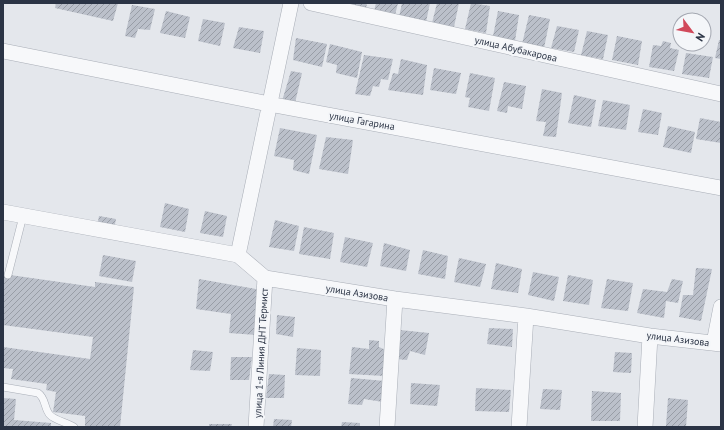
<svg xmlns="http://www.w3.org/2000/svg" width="724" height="430" viewBox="0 0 724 430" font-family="'PT Sans',sans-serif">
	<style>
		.building { fill: url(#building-hatch) }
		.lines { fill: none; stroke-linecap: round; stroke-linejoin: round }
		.service-casing { stroke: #a9aeb7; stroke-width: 8 }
		.minor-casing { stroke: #a9aeb7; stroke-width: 16 }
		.service { stroke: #f7f8fa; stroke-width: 7 }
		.minor { stroke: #f7f8fa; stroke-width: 15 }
		.labels { text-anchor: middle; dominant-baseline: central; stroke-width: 4; stroke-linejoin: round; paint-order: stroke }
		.street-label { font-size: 10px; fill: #2b3445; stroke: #f4f6f9 }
	</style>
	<defs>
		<pattern id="building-hatch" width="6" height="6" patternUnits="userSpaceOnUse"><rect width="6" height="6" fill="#bbc0ca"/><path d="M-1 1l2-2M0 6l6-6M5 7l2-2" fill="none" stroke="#989da6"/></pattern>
	</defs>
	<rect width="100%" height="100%" fill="#e4e7ec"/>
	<path class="building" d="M56 3H118L113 21 55 8Z
		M343 3H367L366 9Z
		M376 3H398L395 15 374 11Z
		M402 3H430L426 22 399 17Z
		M437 3H459L454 27 432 23Z
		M471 3 490 6 486 33 465 29Z
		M132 5 155 9 150 30 138 29 135 38 125 36Z
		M166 11 190 17 185 38 160 33Z
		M498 11 519 15 515 41 493 36Z
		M529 15 550 19 544 48 522 44Z
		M203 19 225 23 220 46 198 41Z
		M557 26 579 30 574 52 551 48Z
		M239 27 264 31 260 53 233 48Z
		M587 31 608 35 603 59 581 55Z
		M617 36 642 41 638 65 612 60Z
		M296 38 327 44 322 67 293 60Z
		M719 40H721V59L715 58Z
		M663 41 671 43 670 48 679 50 674 71 649 67 653 45 661 46Z
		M330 44 362 52 357 78 336 73 337 65 326 62Z
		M686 53 713 57 709 78 682 74Z
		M364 55 393 59 388 80 381 79 379 87 373 86 370 96 355 94Z
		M401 59 427 65 423 95 388 90 393 73 398 74Z
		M434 68 461 73 456 94 430 90Z
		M291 71 302 73 295 103 282 101Z
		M470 73 495 78 489 111 468 107 470 98 465 97Z
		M504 82 526 86 522 109 508 106 507 113 497 111Z
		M542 89 562 93 556 137 543 136 546 122 536 121Z
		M574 95 596 100 591 127 568 123Z
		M603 100 630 105 626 130 598 126Z
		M643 109 662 113 658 135 638 132Z
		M700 118 721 122V143L696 139Z
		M668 126 695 132 691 153 663 147Z
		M280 128 317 135 309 174 293 170 294 160 274 156Z
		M326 137 353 140 348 174 319 169Z
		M165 203 189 209 185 232 160 227Z
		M205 211 227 216 223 237 200 233Z
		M99 216 116 219 114 229 97 227Z
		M275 220 299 226 294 251 269 247Z
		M304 227 334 233 330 259 299 254Z
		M345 237 373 243 367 267 340 262Z
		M384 243 410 250 406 271 380 266Z
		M423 250 448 256 445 279 418 274Z
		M103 255 136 261 132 282 99 276Z
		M459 258 486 264 480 287 454 282Z
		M496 263 522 269 518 293 491 289Z
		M696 268 712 269 701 321 679 317 683 295H693Z
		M533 272 559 277 554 301 528 295Z
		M3 274 95 287V282L134 287 120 427H85V416L53 412 56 392 46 390 47 384 11 379 13 369 3 368V347L90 359 93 337 3 325Z
		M568 275 593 280 589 305 563 301Z
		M199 279 261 290 256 335 229 333 231 314 196 309Z
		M607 279 633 283 628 311 601 308Z
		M672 279 683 281 678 303 666 301 664 318 637 313 643 289 667 292Z
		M277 315 295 317 293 337 276 334Z
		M489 328 513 329 512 347 487 344Z
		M400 330 429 333 425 355 410 351 407 360 396 359Z
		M369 340 379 341V347L388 351 384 376 349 374 352 347 369 349Z
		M297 348 321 350 320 376 295 375Z
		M193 350 213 352 210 371 190 370Z
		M615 352 632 353 631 373 613 372Z
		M231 357H252L249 380H230Z
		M269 374 285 375 284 398H266Z
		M351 378 385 381 383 402 364 399 362 405 348 404Z
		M411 383 440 385 437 406 410 404Z
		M476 388 511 390 509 412 475 411Z
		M543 389 562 390 560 410 540 409Z
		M592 391 621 393 620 421H591Z
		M3 398 16 399 14 420 51 423V427H3Z
		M668 398 688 400 686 427 666 426Z
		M274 419 292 420 291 427H273Z
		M342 422 360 423V427H341Z
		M209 424H232L231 427H209Z"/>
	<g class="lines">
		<defs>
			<path id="service" d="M8 275 23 216
				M3 387 38 393C46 398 44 409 50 415 56 421 67 422 74 427"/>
			<path id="minor" d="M311 3 721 94
				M3 51 269 104 721 188
				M3 212 238 255 265 278 395 299 526 316 650 336 721 344
				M238 255 291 3
				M714 343 721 307
				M256 427 265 278
				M387 427 395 299
				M519 427 526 316
				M645 427 650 336"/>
		</defs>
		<use href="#service" class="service-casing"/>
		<use href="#minor" class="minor-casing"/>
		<use href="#service" class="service"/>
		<use href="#minor" class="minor"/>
	</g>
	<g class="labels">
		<g class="street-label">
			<text transform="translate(516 49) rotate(13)">улица Абубакарова</text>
			<text transform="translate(362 121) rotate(10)">улица Гагарина</text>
			<text transform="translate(357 293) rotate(9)">улица Азизова</text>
			<text transform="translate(678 339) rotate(7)">улица Азизова</text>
			<text transform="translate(261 353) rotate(-87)">улица 1-я Линия ДНТ Термист</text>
		</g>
	</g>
	<rect width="724" height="430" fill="none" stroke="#2b3445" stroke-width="8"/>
	<g transform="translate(692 32) rotate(122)"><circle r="19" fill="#f4f6f9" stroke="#a4a8b1"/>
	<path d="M0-3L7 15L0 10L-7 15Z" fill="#d1495b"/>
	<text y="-6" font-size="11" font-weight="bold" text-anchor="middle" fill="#2b3445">N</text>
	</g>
</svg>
